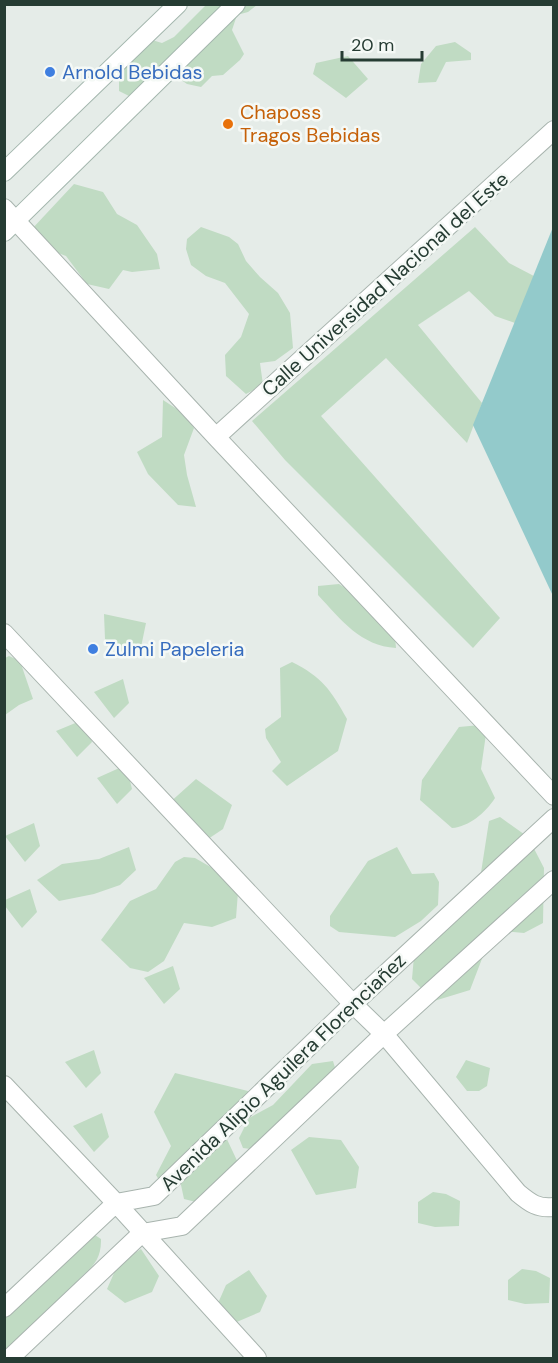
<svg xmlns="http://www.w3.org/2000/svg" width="558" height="1363" viewBox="0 0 558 1363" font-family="'DM Sans',sans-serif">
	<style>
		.green { fill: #c0dbc3 }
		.water { fill: #93cacb }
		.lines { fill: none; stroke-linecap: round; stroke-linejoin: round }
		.street-casing { stroke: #a8b4ae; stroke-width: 20 }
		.secondary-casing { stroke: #a4b7ae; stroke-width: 20 }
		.street { stroke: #fff; stroke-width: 18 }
		.secondary { stroke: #fff; stroke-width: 18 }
		.shop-dot { fill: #3f7fe0; stroke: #f5f9f6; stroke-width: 2 }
		.food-dot { fill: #e8710a; stroke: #f5f9f6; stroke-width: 2 }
		.labels { text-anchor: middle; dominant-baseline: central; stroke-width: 5; stroke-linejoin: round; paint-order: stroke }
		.shop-label { font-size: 20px; fill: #366cbe; stroke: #f5f9f6; text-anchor: start }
		.food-label { font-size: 20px; fill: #c56008; stroke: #f5f9f6; text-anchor: start }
		.street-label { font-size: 20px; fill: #263c33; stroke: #f5f9f6 }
	</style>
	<rect width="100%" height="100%" fill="#e5ece8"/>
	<path class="green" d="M206 5H257L248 12 237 15 232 30 244 54 240 60 223 75 212 76 201 87 187 84 177 77 162 86 149 98 129 96 119 91V69L152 40 162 43 174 37Z
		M455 42 471 53V60L446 62 436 82 418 83 421 64 436 46Z
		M348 56 368 79 346 98 313 74 316 63Z
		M74 184 103 192 117 214 137 225 157 254 160 269 132 272 123 270 109 289 87 284 66 256 45 248 31 230Z
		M201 227 229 237 238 244 246 261 260 277 278 293 290 313 293 348 275 361 260 363 263 385 246 394 226 376 225 355 241 337 249 314 225 283 206 276 191 265 186 249 187 239Z
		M475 227 509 263 553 286 532 329 495 316 469 291 418 325 482 403 467 443 386 358 321 416 500 618 473 648 285 460 252 421Z
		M163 400 183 413 194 428 184 455 187 475 196 507 178 505 148 474 137 452 162 437Z
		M339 584 358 596 394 625 396 648C361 646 341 620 318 595V586Z
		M104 614 146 623 140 652 128 656 105 639Z
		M9 656 20 661 33 699 19 705 5 715V658Z
		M292 662C322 677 331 690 347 719L338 751 287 786 272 771 281 762 266 738 265 729 281 717 280 668Z
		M123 679 129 703 114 718 94 692Z
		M85 719 92 742 77 757 56 731Z
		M480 725 486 734 481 769 495 798C486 812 469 827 452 828L420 800 422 780 459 727Z
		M126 765 132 789 117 804 97 778Z
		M196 779 232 805 223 829 208 839 168 804Z
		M500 817 528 837 544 868 543 923 524 933 493 930 470 990 434 1001 412 979 414 956 480 879 489 821Z
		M34 823 40 846 25 862 5 836Z
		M129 847 136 870 120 885 94 894 59 901 37 880 62 864 99 859Z
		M397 847 412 874 434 873 439 882 438 905 421 921 395 937 339 932 330 926V916L368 861Z
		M184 857 195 858 235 881 238 892 236 918 212 927 184 923 164 961 148 972 130 968 101 940 130 901 156 889 175 862Z
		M30 889 37 912 22 928 5 906V900Z
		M173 966 180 989 164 1004 144 978Z
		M94 1050 101 1073 86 1088 65 1062Z
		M466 1060 490 1068 487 1086 479 1091H467L456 1077Z
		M333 1061 336 1071 265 1151 243 1148 239 1138 249 1118 273 1105 312 1064Z
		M175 1073 248 1091 249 1113 224 1133 241 1169 204 1204 184 1199 178 1171 162 1185 156 1175 171 1146 154 1112Z
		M102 1113 109 1137 94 1152 73 1126Z
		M309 1137 341 1140 359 1167 356 1188 316 1195 291 1150Z
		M433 1192 446 1194 460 1201 459 1226 435 1227 418 1223V1202Z
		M92 1233 101 1239C102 1273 75 1271 69 1297L5 1353 4 1311Z
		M141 1249 159 1276 152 1292 125 1303 107 1289 118 1264Z
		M522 1269 536 1271 550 1278 549 1303 525 1304 508 1300V1280Z
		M249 1270 267 1296 260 1312 232 1324 215 1310 226 1285Z"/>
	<path class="water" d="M553 227H554L553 596 473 425Z"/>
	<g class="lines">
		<defs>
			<path id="street" d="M4 208 216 437 554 796
				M216 437 554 130
				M4 633 353 1004 384 1034 518 1193C530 1203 538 1209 554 1207
				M4 1085 116 1203 257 1358
				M4 1308 116 1203 154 1196 353 1004 554 818
				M10 1358 142 1233 182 1226 384 1034 554 880"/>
			<path id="secondary" d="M4 172 178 4
				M4 232 236 4"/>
		</defs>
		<use href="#street" class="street-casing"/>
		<use href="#secondary" class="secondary-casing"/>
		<use href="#street" class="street"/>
		<use href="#secondary" class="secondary"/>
	</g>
	<g class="shop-dot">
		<circle cx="50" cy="72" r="6"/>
		<circle cx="93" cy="649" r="6"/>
	</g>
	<circle class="food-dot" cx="228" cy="124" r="6"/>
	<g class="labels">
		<g class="shop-label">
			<text x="62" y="72">Arnold Bebidas</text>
			<text x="105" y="649">Zulmi Papeleria</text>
		</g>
		<g class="food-label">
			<text x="240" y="112">Chaposs<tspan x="240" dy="23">Tragos Bebidas</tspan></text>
		</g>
		<g class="street-label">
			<text transform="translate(385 284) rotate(-42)">Calle Universidad Nacional del Este</text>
			<text transform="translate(283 1072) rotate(-44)">Avenida Alipio Aguilera Florenciañez</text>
		</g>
	</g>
	<rect width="558" height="1363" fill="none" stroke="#263c33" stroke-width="12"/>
	<path d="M342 51v9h80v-9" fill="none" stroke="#263c33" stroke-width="3"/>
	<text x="351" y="51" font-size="18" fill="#263c33" stroke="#f5f9f6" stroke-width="4.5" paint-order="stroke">20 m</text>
</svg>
